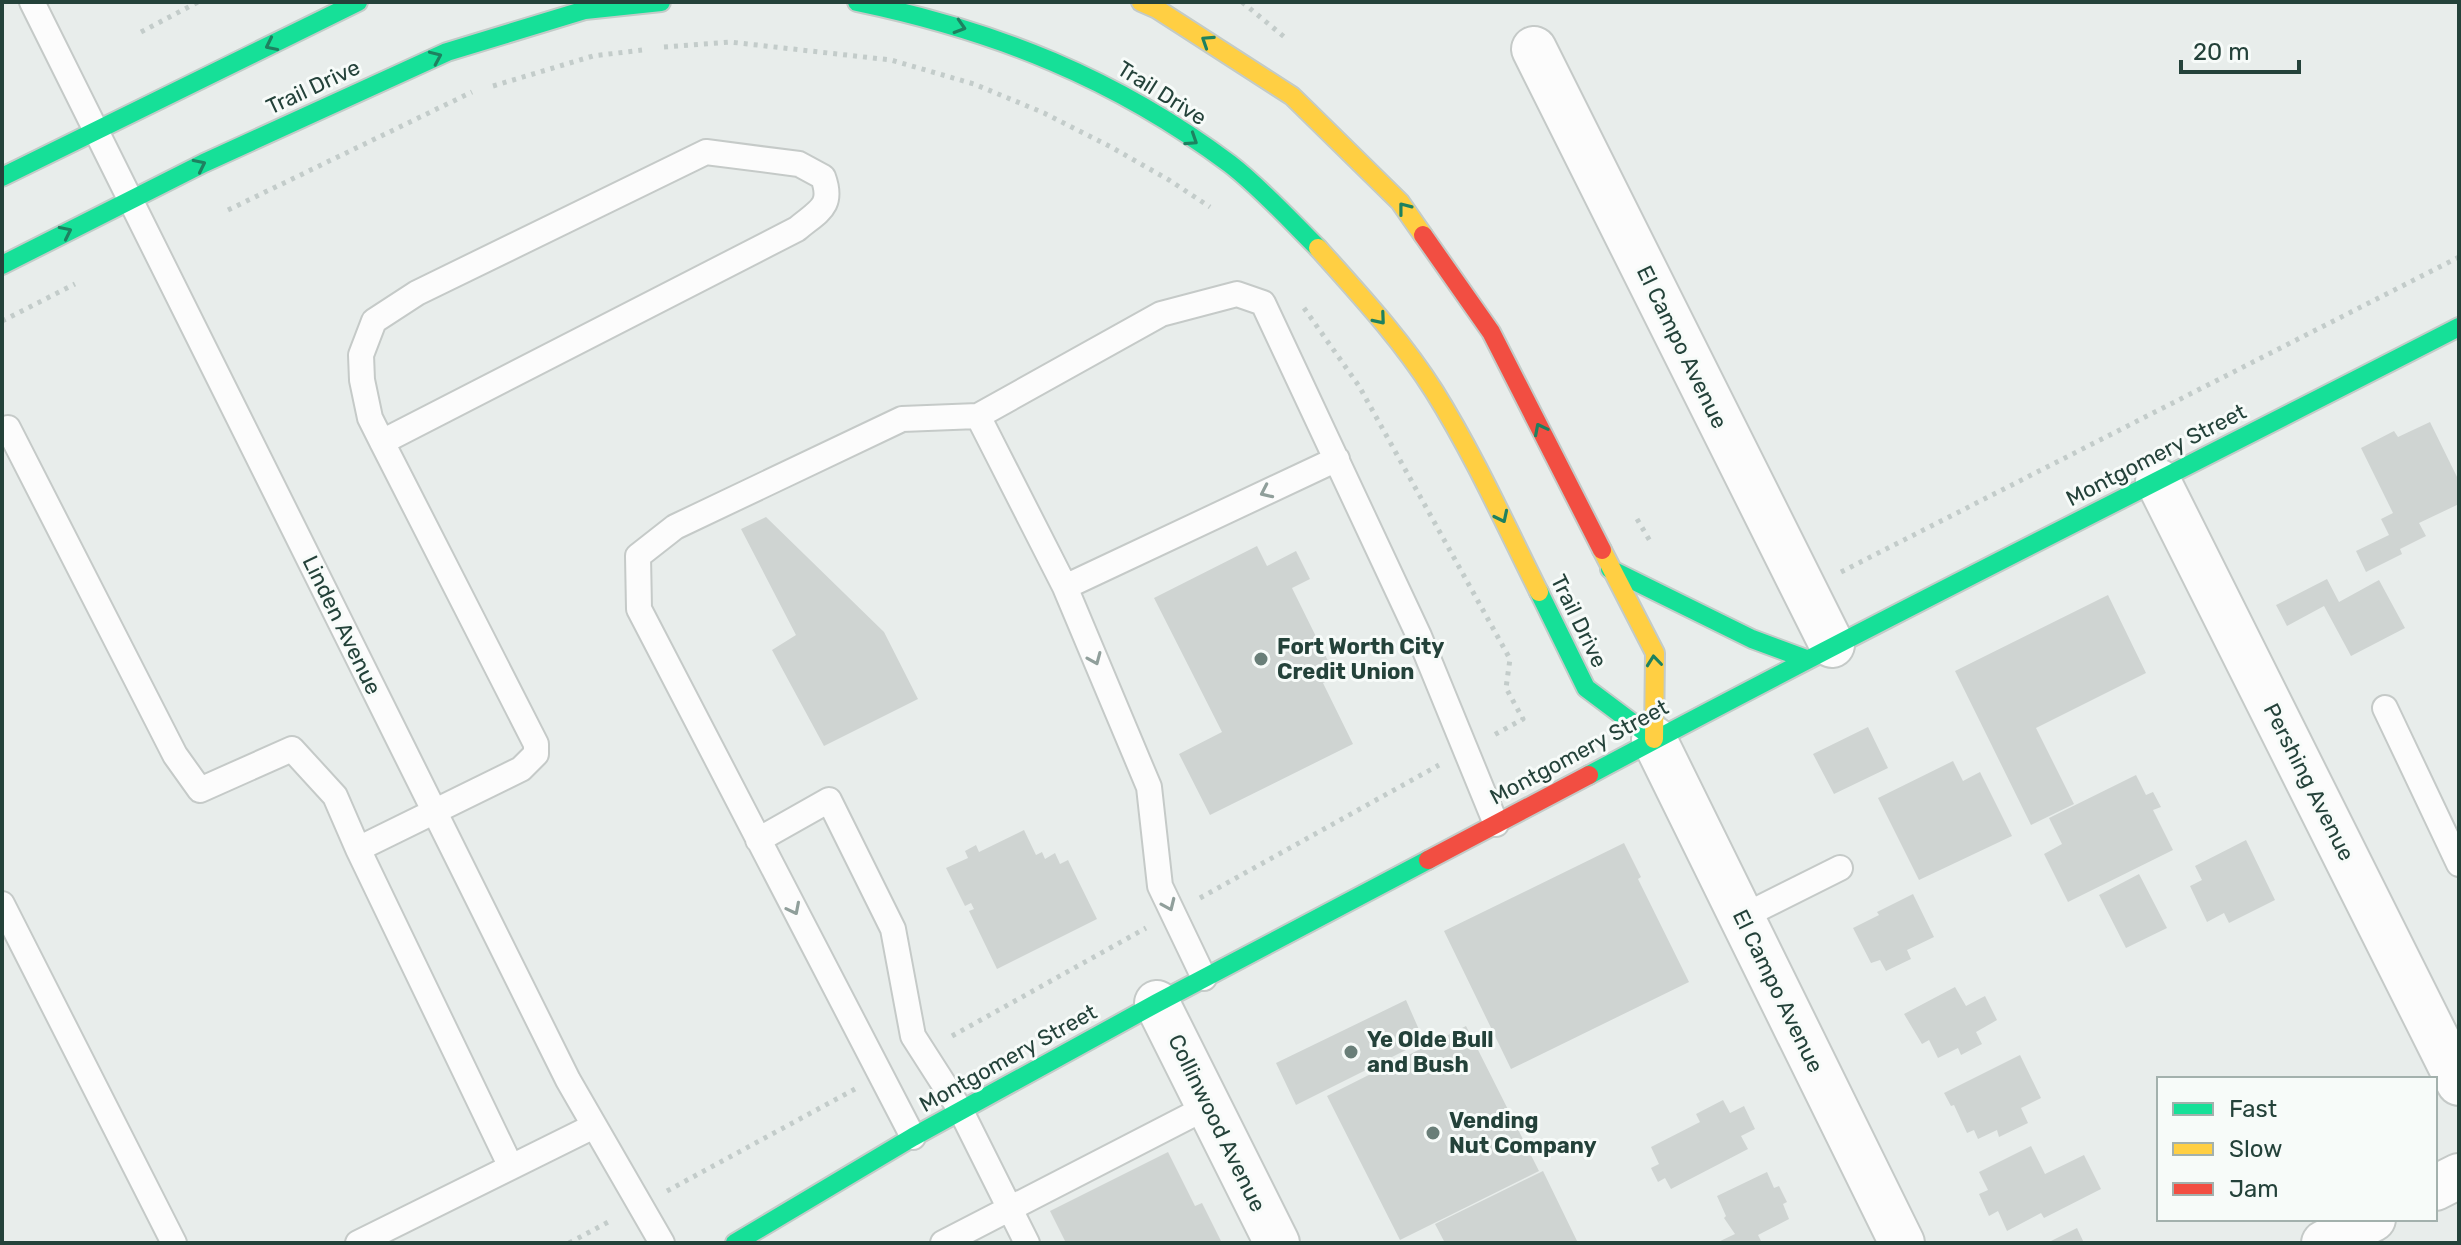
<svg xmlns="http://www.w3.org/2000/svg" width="2461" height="1245" viewBox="0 0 2461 1245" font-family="Rubik,sans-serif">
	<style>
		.building { fill: #cfd4d2 }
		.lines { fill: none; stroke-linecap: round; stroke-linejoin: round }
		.lane-casing { stroke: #c5cac8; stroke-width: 28 }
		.street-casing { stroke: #c5cac8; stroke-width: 48 }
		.fast-casing { stroke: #c3cbc8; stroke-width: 22 }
		.slow-casing { stroke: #c3cbc8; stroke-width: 22 }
		.jam-casing { stroke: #c3cbc8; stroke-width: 22 }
		.path { stroke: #c3ccca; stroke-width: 5; stroke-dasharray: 4 6; stroke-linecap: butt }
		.lane { stroke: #fcfcfc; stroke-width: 24 }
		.street { stroke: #fcfcfc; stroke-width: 44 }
		.fast { stroke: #16e098; stroke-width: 18 }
		.slow { stroke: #ffcf43; stroke-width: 18 }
		.jam { stroke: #f24e42; stroke-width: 18 }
		.oneway { stroke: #1e8160 }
		.oneway2 { stroke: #909f9b }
		.poi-dot { fill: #697e78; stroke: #f7fbf9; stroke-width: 3 }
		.labels { text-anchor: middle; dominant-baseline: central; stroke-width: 6; stroke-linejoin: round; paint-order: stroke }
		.street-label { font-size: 22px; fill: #24423a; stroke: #f7fbf9 }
		.poi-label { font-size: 22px; font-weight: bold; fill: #24423a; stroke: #f7fbf9; text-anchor: start }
	</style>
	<rect width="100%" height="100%" fill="#e8edeb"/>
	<path class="building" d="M2430 422 2459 481V504L2419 523 2426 536 2400 549 2402 554 2366 572 2356 551 2389 535 2381 519 2393 513 2361 448 2394 431 2398 437Z
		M766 517 884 632 918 699 824 746 772 650 796 635 741 529Z
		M1257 546 1267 566 1296 551 1310 579 1292 588 1336 677 1323 683 1353 744 1210 815 1179 754 1222 732 1154 598Z
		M2327 579 2339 602 2379 580 2405 628 2351 656 2324 606 2287 626 2276 605Z
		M2108 595 2146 673 2036 728 2074 804 2031 825 1955 671Z
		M1868 727 1888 768 1834 794 1813 754Z
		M1953 761 1963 781 1980 772 2012 836 1919 880 1878 798Z
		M2136 775 2146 795 2153 792 2161 807 2153 810 2173 850 2068 902 2044 854 2062 844 2049 818Z
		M1024 830 1036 855 1042 852 1045 859 1055 853 1060 864 1068 860 1097 919 997 969 969 911 974 909 971 903 965 906 946 868 968 858 965 851 976 845 979 852Z
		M2246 840 2275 900 2229 923 2224 913 2207 922 2190 886 2202 880 2195 866Z
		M1624 843 1641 877 1638 879 1689 982 1511 1069 1444 931Z
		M2139 874 2167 928 2126 948 2099 895Z
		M1913 894 1934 937 1907 950 1911 959 1886 971 1880 960 1871 963 1853 928 1879 915 1877 912Z
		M1955 987 1966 1006 1985 996 1997 1020 1976 1032 1982 1044 1961 1055 1958 1048 1938 1058 1929 1040 1922 1044 1904 1014Z
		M1406 1000 1424 1041 1296 1105 1276 1063Z
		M1466 1026 1539 1171 1400 1240 1327 1096Z
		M2020 1055 2041 1098 2021 1108 2028 1123 1999 1137 1997 1130 1978 1139 1974 1130 1967 1133 1954 1105 1951 1106 1944 1093Z
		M1723 1100 1730 1113 1744 1106 1755 1129 1741 1136 1748 1149 1671 1189 1665 1178 1658 1182 1651 1168 1659 1164 1651 1147 1700 1122 1696 1114Z
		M2031 1146 2045 1174 2084 1155 2101 1189 2044 1218 2041 1213 2007 1231 1998 1211 1989 1216 1979 1194 1988 1190 1979 1172Z
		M1168 1152 1195 1206 1202 1203 1221 1241 1066 1243 1050 1211Z
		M1543 1171 1578 1243H1445L1435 1224Z
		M1767 1172 1774 1188 1779 1186 1787 1202 1783 1204 1789 1219 1758 1235 1762 1243H1716L1735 1234 1724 1218 1726 1216 1717 1196Z
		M2077 1228 2084 1243H2047Z"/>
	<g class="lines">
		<defs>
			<path id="lane" d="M32 2 568 1080 662 1243
				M2 431 8 428 175 755 200 790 292 749 335 796 358 849
				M382 442 797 229C818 211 834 207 823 177L799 164 706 152 417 293 374 321 361 355 362 380 370 418 382 442 536 744V754L521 769 358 849 511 1167
				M1065 587 1337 459
				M2385 708 2459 864
				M758 840 829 800 893 929 913 1036 961 1111 1027 1243
				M2 904 174 1243
				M1742 917 1840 868
				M1204 978 1160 886 1149 787 1065 587 978 416 1161 314 1237 294 1263 303 1419 636 1496 824
				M913 1137 639 609 638 556 675 527 902 419 978 416
				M358 1243 594 1126
				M943 1243 1209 1106"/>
			<path id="street" d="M1534 49 1832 645
				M2158 481 2459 1083
				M1654 739 1902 1243
				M1157 1003 1277 1243
				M2435 1188 2459 1176
				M2324 1243 2373 1219"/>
			<path id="fast" d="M857 2C996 31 1115 78 1230 164 1260 187 1291 221 1318 248
				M2 177 358 2
				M2 265 204 163 447 52 585 10 661 2
				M1610 569 1752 639 1806 659
				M1539 592 1586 688 1654 739
				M1589 775C1877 621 2169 476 2459 327
				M735 1243 913 1137 1157 1003 1428 860"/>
			<path id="slow" d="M1141 2 1157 9 1292 96 1400 202 1423 235
				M1318 248C1359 294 1401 339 1434 391 1474 455 1505 524 1539 592
				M1602 550 1655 653 1654 739"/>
			<path id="jam" d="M1423 235 1491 332 1602 550
				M1428 860 1589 775"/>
		</defs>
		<use href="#lane" class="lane-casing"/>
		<use href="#street" class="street-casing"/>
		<use href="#fast" class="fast-casing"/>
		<use href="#slow" class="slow-casing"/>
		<use href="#jam" class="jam-casing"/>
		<path class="path" d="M1242 2 1288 40
			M141 32 198 2
			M664 47 730 42 891 60 974 84 1044 113 1111 147 1169 180 1210 207
			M493 86 593 56 642 50
			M228 210 472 92
			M1304 308 1359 386 1510 659 1506 688 1523 719 1494 735
			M2 321 75 284
			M1637 519 1650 541
			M1841 572 2459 257
			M1200 898 1439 765
			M952 1036 1146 928
			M667 1191 855 1089
			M569 1243 612 1220"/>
		<use href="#lane" class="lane"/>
		<use href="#street" class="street"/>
		<use href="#fast" class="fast"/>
		<use href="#slow" class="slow"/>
		<use href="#jam" class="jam"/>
	</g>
	<defs><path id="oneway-chevron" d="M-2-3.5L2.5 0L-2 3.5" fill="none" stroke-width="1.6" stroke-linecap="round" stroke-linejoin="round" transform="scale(2)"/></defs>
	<g class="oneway">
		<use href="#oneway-chevron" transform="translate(960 27) rotate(17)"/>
		<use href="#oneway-chevron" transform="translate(1207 41) rotate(-147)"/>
		<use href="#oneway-chevron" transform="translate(271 45) rotate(154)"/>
		<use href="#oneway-chevron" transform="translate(436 57) rotate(-24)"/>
		<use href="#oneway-chevron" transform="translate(1192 140) rotate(33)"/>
		<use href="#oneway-chevron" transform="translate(200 165) rotate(-26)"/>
		<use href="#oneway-chevron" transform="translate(1404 208) rotate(-128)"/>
		<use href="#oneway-chevron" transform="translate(66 232) rotate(-26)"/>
		<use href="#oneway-chevron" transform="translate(1380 319) rotate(50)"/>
		<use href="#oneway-chevron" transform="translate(1540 429) rotate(-117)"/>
		<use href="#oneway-chevron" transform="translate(1502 517) rotate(64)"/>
		<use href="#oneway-chevron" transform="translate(1654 661) rotate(-96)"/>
	</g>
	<g class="oneway2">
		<use href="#oneway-chevron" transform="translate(1266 492) rotate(155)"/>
		<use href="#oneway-chevron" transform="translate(1095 659) rotate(67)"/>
		<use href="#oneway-chevron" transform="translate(1169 905) rotate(66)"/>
		<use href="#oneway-chevron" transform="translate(794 909) rotate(63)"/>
	</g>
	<g class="poi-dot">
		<circle cx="1261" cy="659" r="8"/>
		<circle cx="1351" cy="1052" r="8"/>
		<circle cx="1433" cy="1133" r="8"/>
	</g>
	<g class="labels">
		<g class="street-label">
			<text transform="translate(313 87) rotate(-25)">Trail Drive</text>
			<text transform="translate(1162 93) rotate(32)">Trail Drive</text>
			<text transform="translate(1682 347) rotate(64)">El Campo Avenue</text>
			<text transform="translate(2156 455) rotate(-27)">Montgomery Street</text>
			<text transform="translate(1579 621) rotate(64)">Trail Drive</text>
			<text transform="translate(342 625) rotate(64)">Linden Avenue</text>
			<text transform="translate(1579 752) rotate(-28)">Montgomery Street</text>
			<text transform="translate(2309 782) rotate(63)">Pershing Avenue</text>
			<text transform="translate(1778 991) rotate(64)">El Campo Avenue</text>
			<text transform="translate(1008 1058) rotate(-29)">Montgomery Street</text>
			<text transform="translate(1217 1123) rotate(64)">Collinwood Avenue</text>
		</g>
		<g class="poi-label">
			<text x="1277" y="646">Fort Worth City<tspan x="1277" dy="25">Credit Union</tspan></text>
			<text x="1367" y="1039">Ye Olde Bull<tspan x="1367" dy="25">and Bush</tspan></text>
			<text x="1449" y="1120">Vending<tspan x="1449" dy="25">Nut Company</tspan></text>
		</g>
	</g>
	<rect width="2461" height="1245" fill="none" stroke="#24423a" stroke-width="8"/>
	<rect x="2157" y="1077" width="280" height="144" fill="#f7fbf9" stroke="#a3b1ad" stroke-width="2"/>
	<rect x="2173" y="1103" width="40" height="12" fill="#16e098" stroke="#a3b1ad" stroke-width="2"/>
	<text x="2229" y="1117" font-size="24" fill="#24423a">Fast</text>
	<rect x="2173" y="1143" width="40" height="12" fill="#ffcf43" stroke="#a3b1ad" stroke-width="2"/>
	<text x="2229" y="1157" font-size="24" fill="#24423a">Slow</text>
	<rect x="2173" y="1183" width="40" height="12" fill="#f24e42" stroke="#a3b1ad" stroke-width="2"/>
	<text x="2229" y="1197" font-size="24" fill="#24423a">Jam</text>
	<path d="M2181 60v12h118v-12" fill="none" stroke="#24423a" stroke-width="4"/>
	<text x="2193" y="60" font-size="24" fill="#24423a" stroke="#f7fbf9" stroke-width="6" paint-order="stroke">20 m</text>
</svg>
